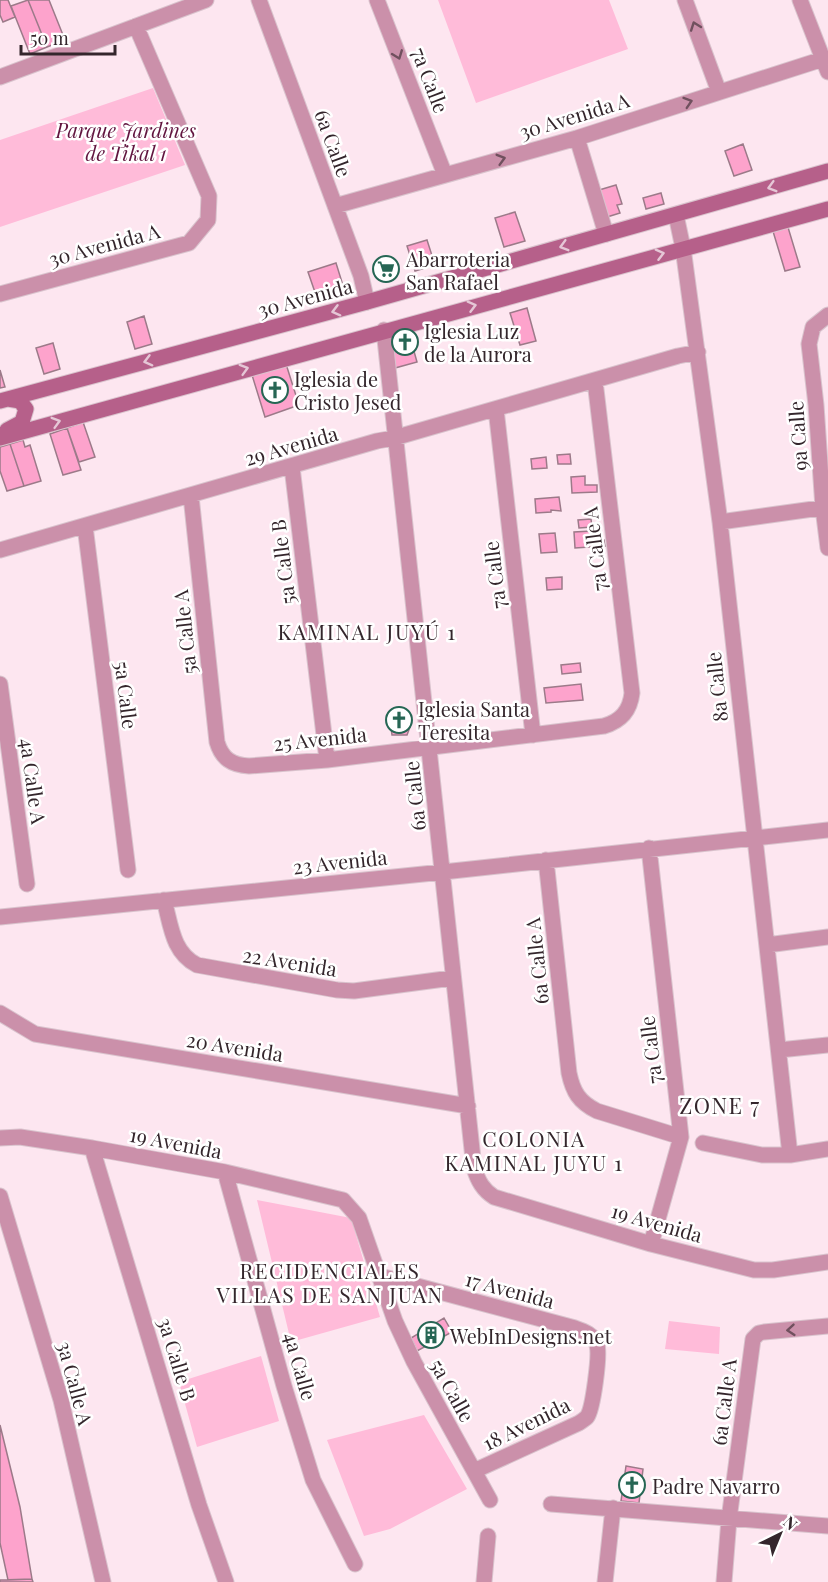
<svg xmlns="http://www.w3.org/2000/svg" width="828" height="1582" viewBox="0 0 828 1582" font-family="'Playfair Display',serif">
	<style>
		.green { fill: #ffbbd9 }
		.building { fill: #fda3cc; stroke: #9c7a89; stroke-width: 1.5 }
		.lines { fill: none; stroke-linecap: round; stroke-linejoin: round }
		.street-casing { stroke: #d9c3cd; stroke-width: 17 }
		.secondary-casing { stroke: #d9c3cd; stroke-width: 17 }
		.street { stroke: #cb90aa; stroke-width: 15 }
		.secondary { stroke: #b6608a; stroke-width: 15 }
		.oneway { stroke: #70505e }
		.oneway2 { stroke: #e5c7d6 }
		.labels { text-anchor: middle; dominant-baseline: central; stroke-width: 5; stroke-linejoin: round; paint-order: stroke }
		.street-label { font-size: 20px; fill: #34262c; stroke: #fff }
		.park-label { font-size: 20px; font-style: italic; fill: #61143f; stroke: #fff }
		.poi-label { font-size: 20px; fill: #34262c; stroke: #fff; text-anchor: start }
		.neighbourhood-label { font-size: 21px; letter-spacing: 1.5px; fill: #34262c; stroke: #fff }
		.quarter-label { font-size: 22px; letter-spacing: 1.5px; fill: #34262c; stroke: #fff }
	</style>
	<rect width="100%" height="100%" fill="#fde6f0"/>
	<path class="green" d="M438 0H609L628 49 476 103Z
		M153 88 185 165 0 227V140Z
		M257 1200 351 1218 380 1317 291 1342Z
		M669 1321 720 1327 719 1354 665 1349Z
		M261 1356 279 1421 197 1447 179 1382Z
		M424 1415 467 1489 390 1529 364 1536 327 1440Z"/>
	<path class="building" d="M0 0H8L15 17 3 22 0 15Z
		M28 0 47 47 30 54 11 6Z
		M28 0H49L65 40 47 47Z
		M743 144 752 170 734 176 725 151Z
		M616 185 622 204 617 205 620 213 607 217 599 190Z
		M661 193 664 204 646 209 643 198Z
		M515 212 525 241 504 247 495 218Z
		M787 224 800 267 785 271 772 228Z
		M427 240 435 265 415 271 407 246Z
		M391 260 395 275 381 279 376 264Z
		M336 263 345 292 318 301 308 272Z
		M527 308 536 341 520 345 510 313Z
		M144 316 152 344 135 349 127 322Z
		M410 337 417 362 395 368 388 343Z
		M53 343 60 369 44 374 36 348Z
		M286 364 299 405 265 417 252 375Z
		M0 370 5 387 0 388Z
		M83 422 95 457 79 462 67 428Z
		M67 428 81 470 63 475 50 434Z
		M23 440 25 447 30 445 41 481 24 486 10 444Z
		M10 444 24 486 7 491 0 471V447Z
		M570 454 571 464H558L557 455Z
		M546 457 547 468 532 469 531 459Z
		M585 476V485H597V492L572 493 571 477Z
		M559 497 561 511 551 510V512L536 513 535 499Z
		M591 519 592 527 579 528 578 520Z
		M591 531 592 541 604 540 605 546 575 548 574 532Z
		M555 533 557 552 541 553 539 534Z
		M562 577V589L547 590 546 578Z
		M580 663 581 672 562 674 561 665Z
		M581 684 583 700 546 703 544 688Z
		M389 712 408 713 410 727 407 735H392Z
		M444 1318 452 1332 417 1351 411 1338Z
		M0 1425 20 1507 32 1579 8 1580 0 1543Z
		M626 1466 643 1469 639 1503 621 1501Z
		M32 1579 33 1582H0V1580Z"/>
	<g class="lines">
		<defs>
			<path id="street" d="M259 0 361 276 367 302
				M377 0 445 175
				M685 0 719 92
				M800 0 828 72
				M0 77 206 0
				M577 138 606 234
				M335 206 577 138 823 59
				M676 215 683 248 720 522 790 1155
				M0 294 189 243 208 220 209 196 136 26
				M828 315 813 327 809 344 816 405 823 508 828 548
				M384 330 474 1168C478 1181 483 1190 494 1197L651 1244 754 1270H773L828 1262
				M496 409 533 735
				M292 467 327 760
				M191 496 217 742C222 759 232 765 249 766L327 760 604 726C621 721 630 711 632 693L595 381
				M720 522 828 507
				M85 526 128 870
				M0 550 377 441 394 438 678 356 698 352
				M0 684 27 884
				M649 848 681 1137 651 1244
				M546 860 569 1073C573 1092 579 1102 597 1111L681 1137
				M164 900C171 925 172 952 197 965L337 990 354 991 452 978
				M0 917 443 872 828 830
				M767 945 828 937
				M0 1013 35 1034 468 1106
				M779 1050 828 1045
				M0 1138 20 1137 92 1148 225 1172 343 1200 359 1218 395 1321 414 1362 490 1500
				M703 1143 762 1155H790L828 1149
				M92 1148 199 1505 226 1582
				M225 1172 284 1386 313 1480 355 1564
				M0 1196 61 1400 103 1582
				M380 1276 575 1328C584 1331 594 1335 597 1345 600 1355 593 1409 587 1417 585 1419 582 1421 579 1423L474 1471
				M551 1504 828 1526
				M484 1582 488 1536
				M605 1582 613 1508
				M724 1582 729 1519 753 1339 759 1333 764 1332 828 1326"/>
			<path id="secondary" d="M0 401 367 302 828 171
				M7 430 22 422 26 409 20 401 8 399
				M0 438 828 209"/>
		</defs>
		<use href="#street" class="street-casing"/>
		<use href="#secondary" class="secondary-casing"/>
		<use href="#street" class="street"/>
		<use href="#secondary" class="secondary"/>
	</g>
	<defs><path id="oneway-chevron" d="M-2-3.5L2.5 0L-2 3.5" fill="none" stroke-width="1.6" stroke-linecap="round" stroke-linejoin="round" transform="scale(1.5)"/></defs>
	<g class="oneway">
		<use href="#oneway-chevron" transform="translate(695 26) rotate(-110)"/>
		<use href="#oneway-chevron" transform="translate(398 55) rotate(69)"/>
		<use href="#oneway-chevron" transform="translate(688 102) rotate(-18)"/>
		<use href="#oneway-chevron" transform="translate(501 159) rotate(-16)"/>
		<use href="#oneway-chevron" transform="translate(791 1330) rotate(175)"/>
	</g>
	<g class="oneway2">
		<use href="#oneway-chevron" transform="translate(772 187) rotate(164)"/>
		<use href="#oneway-chevron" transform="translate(564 246) rotate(164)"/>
		<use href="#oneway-chevron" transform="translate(660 254) rotate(-15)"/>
		<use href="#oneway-chevron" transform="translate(472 306) rotate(-15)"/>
		<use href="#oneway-chevron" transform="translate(336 311) rotate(165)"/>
		<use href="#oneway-chevron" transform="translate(148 361) rotate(165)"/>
		<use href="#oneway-chevron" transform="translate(244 369) rotate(-16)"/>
		<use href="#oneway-chevron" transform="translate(56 422) rotate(-16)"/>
	</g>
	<defs>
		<symbol id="supermarket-ring" viewBox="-11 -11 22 22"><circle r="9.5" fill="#fff" stroke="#266654" stroke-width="1.5"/><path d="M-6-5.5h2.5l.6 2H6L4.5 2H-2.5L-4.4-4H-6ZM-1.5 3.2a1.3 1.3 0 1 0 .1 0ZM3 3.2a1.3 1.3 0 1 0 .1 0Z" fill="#266654"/></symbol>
		<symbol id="church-ring" viewBox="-11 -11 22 22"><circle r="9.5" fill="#fff" stroke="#266654" stroke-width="1.5"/><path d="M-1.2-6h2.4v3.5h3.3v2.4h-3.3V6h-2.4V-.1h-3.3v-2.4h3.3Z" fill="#266654"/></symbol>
		<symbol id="building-ring" viewBox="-11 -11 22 22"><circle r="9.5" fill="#fff" stroke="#266654" stroke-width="1.5"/><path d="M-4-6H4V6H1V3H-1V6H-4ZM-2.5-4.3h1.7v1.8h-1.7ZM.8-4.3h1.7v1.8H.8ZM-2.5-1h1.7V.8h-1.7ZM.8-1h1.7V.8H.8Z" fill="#266654"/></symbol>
	</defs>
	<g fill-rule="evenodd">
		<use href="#supermarket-ring" x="371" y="254" width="30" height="30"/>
		<use href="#church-ring" x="390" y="327" width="30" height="30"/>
		<use href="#church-ring" x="260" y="375" width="30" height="30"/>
		<use href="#church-ring" x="384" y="705" width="30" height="30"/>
		<use href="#building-ring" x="416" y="1320" width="30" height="30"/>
		<use href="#church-ring" x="617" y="1470" width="30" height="30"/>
	</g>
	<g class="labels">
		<g class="street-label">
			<text transform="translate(431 80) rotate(69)">7a Calle</text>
			<text transform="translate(574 115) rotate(-17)">30 Avenida A</text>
			<text transform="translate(334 143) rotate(70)">6a Calle</text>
			<text transform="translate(104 244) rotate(-15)">30 Avenida A</text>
			<text transform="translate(305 297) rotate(-15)">30 Avenida</text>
			<text transform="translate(797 436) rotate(-94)">9a Calle</text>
			<text transform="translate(291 445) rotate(-16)">29 Avenida</text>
			<text transform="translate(594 549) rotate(-97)">7a Calle A</text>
			<text transform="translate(282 562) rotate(-97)">5a Calle B</text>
			<text transform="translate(494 575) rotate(-97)">7a Calle</text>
			<text transform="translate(184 632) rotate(-96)">5a Calle A</text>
			<text transform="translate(716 687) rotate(-96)">8a Calle</text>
			<text transform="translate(127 695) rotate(83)">5a Calle</text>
			<text transform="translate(320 738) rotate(-6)">25 Avenida</text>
			<text transform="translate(34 781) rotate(82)">4a Calle A</text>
			<text transform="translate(414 796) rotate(-96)">6a Calle</text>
			<text transform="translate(340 861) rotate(-6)">23 Avenida</text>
			<text transform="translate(290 961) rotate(9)">22 Avenida</text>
			<text transform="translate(536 961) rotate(-96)">6a Calle A</text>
			<text transform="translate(235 1046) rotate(9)">20 Avenida</text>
			<text transform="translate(650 1050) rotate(-97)">7a Calle</text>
			<text transform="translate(176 1142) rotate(11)">19 Avenida</text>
			<text transform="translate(657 1222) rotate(16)">19 Avenida</text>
			<text transform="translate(510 1289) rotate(15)">17 Avenida</text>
			<text transform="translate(178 1359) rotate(73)">3a Calle B</text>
			<text transform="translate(301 1366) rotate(74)">4a Calle</text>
			<text transform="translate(76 1383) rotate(75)">3a Calle A</text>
			<text transform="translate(453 1390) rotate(61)">5a Calle</text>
			<text transform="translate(723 1402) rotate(-83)">6a Calle A</text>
			<text transform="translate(526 1423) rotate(-26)">18 Avenida</text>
		</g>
		<g class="park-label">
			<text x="126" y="129">Parque Jardines<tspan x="126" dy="23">de Tikal 1</tspan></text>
		</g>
		<g class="poi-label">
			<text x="406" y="258">Abarroteria<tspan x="406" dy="23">San Rafael</tspan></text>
			<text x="424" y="330">Iglesia Luz<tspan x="424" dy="23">de la Aurora</tspan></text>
			<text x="294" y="378">Iglesia de<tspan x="294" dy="23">Cristo Jesed</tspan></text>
			<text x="418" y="708">Iglesia Santa<tspan x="418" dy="23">Teresita</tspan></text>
			<text x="450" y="1335">WebInDesigns.net</text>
			<text x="652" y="1485">Padre Navarro</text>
		</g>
		<g class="neighbourhood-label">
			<text x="367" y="631">KAMINAL JUYÚ 1</text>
			<text x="534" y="1138">COLONIA<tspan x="534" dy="24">KAMINAL JUYU 1</tspan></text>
			<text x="330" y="1270">RECIDENCIALES<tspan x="330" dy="24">VILLAS DE SAN JUAN</tspan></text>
		</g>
		<g class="quarter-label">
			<text x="720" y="1105">ZONE 7</text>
		</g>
	</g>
	<g transform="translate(780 1534) rotate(43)" stroke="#ffffff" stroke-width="4.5" paint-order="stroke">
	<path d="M0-4.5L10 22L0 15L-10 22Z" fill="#34262c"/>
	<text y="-9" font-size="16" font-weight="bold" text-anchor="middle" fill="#34262c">N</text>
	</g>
	<path d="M21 45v9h94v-9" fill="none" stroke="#34262c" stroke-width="3"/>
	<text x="30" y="45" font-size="18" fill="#34262c" stroke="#ffffff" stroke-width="4.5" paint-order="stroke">50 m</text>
</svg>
